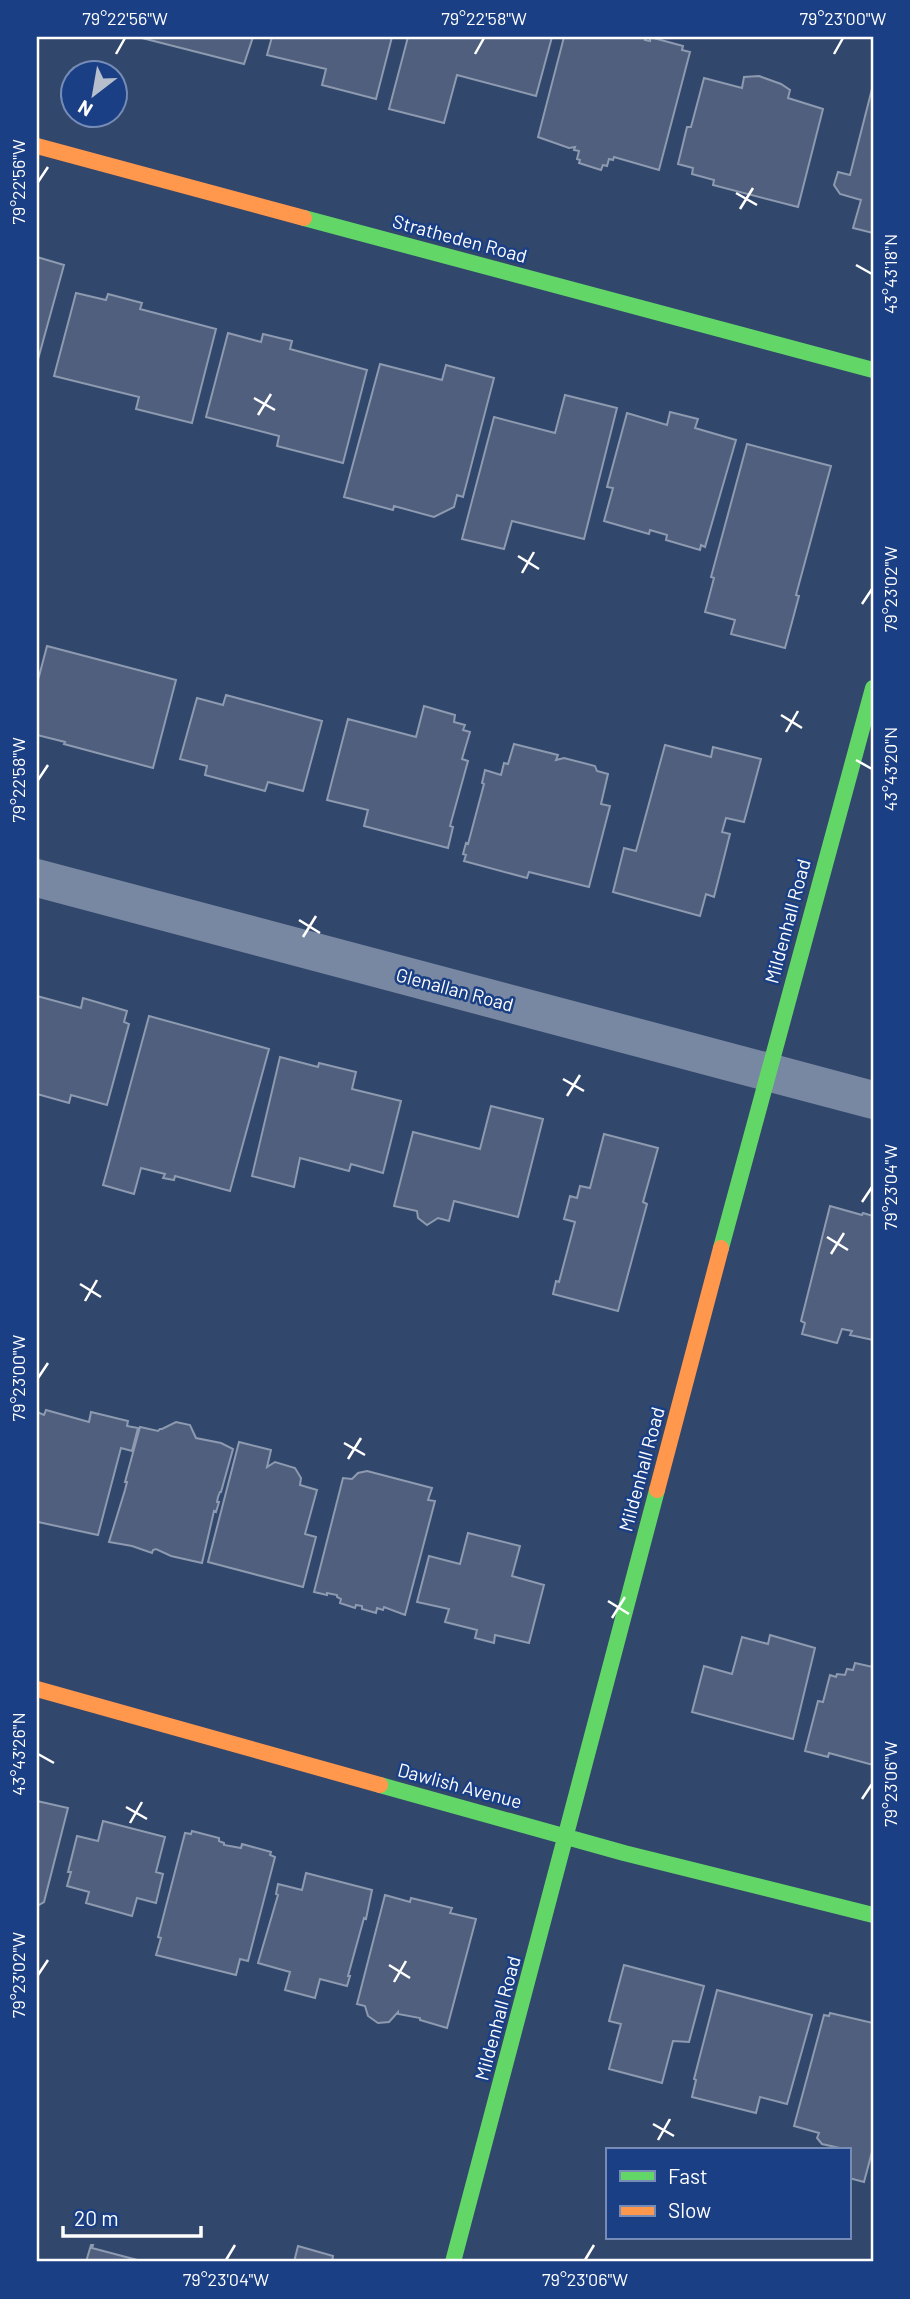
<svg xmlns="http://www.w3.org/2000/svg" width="910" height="2299" viewBox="0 0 910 2299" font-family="Barlow,sans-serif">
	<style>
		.building { fill: #4f5f7d; stroke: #8d9ab0; stroke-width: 2 }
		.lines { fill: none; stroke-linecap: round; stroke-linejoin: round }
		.street { stroke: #7988a2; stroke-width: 38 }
		.fast { stroke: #63d668; stroke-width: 16 }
		.slow { stroke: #ff974d; stroke-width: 16 }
		.ticks { fill: none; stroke: #fff; stroke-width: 2.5 }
		.labels { text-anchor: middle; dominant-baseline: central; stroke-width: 5; stroke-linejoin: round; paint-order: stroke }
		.street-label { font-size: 19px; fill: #fff; stroke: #1a3f85 }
		.neatline { fill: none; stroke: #fff; stroke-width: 2.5 }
		.ticks-label { font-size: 18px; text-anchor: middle; fill: #fff }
	</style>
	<rect width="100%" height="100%" fill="#32476c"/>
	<path class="building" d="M138 37H253L244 64Z
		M272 37H392L376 99 322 85 326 69 267 55Z
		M408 37H552L536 96 457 75 444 123 389 109Z
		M564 37H646L645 40 650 41V37L683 46 682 50 690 52 659 170 614 157 613 160 609 159 607 166 603 165 601 170 579 163 580 160 577 159 579 151 574 150 575 147 569 148 538 137Z
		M759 76 781 84 790 90 788 98 823 109 798 207 713 185 714 180 692 174 693 168 678 164 687 127H691L704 78 742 88 744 77Z
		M873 85V233L853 228 861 200 840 194 834 185 838 172 850 175Z
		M37 257 64 265 37 363Z
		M76 293 106 300 108 294 142 303 140 309 216 329 192 423 136 409 139 397 54 376Z
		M228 333 261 342 263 334 292 341 290 349 367 370 343 463 277 446 279 436 206 417Z
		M380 364 442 380 446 365 494 378 463 497 457 495 454 507 434 517 394 506 393 510 344 497Z
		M565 395 617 408 584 539 512 521 504 549 462 539 494 417 555 433Z
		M670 412 698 419 695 428 736 440 705 547 701 545 700 550 666 540 667 535 650 530 649 534 604 521 613 488 607 487 627 413 667 425Z
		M747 444 831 466 796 595 799 596 785 648 731 634 735 620 705 612 714 578 711 577Z
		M47 646 176 680 153 768 64 744 65 742 37 735V684Z
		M226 695 322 721 303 791 268 782 265 791 205 775 207 766 180 759 197 698 223 705Z
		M424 706 455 715 454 722 465 725 463 730 470 732 462 759 468 761 450 826 453 827 448 848 364 826 368 810 327 800 348 719 416 737Z
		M514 744 558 755 556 760 564 758 595 766 597 771 608 774 601 804 610 806 589 887 529 872 527 878 464 861 466 855 463 854 466 843 468 844 484 784 482 783 485 770 501 775 504 763 508 764Z
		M665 745 711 757 713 747 761 759 744 822 726 818 722 832 730 834 714 897 706 894 700 916 613 892 624 848 636 851Z
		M37 996 81 1008 83 998 127 1011 124 1022 129 1024 107 1105 71 1095 69 1103 37 1094Z
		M149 1016 269 1049 230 1191 175 1176 174 1180 163 1178 165 1174 141 1168 134 1194 103 1185Z
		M280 1057 318 1067 319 1063 356 1072 352 1089 401 1101 383 1173 351 1164 349 1171 300 1158 294 1187 252 1176Z
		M491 1106 543 1119 518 1217 454 1201 449 1221 438 1218 427 1225 418 1218 417 1211 394 1206 413 1132 480 1149Z
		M604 1134 658 1148 643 1202 647 1204 618 1311 553 1294 556 1281 559 1282 575 1222 564 1219 570 1196 577 1198 580 1186 590 1188Z
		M830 1206 862 1215 863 1213 873 1216V1340L850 1335 852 1331 842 1329 837 1343 802 1334 805 1323 801 1321Z
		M46 1410 89 1422 91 1412 128 1421 127 1426 138 1428 132 1451 121 1448 98 1535 38 1522 37 1412 44 1415Z
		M176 1422 190 1425 196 1438 221 1443 233 1449 221 1492H220L218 1497 217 1502H219L216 1512 214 1511 202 1563 171 1556 156 1549 153 1550 152 1553 132 1546 109 1542 125 1490 127 1482H125L140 1427 158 1431 160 1429H162Z
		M239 1442 271 1450 267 1467 275 1462 295 1468 301 1478 300 1485 317 1490 305 1534 316 1537 303 1587 208 1562Z
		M367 1471 432 1488 428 1500 435 1501 405 1615 384 1607 383 1610 377 1608 376 1613 362 1609V1606L356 1605 355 1608 340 1603 341 1599 337 1597V1595L327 1593V1595L314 1592 343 1478 352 1479 358 1473Z
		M468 1533 520 1546 512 1576 544 1585 529 1643 495 1635 494 1643 475 1638 477 1630 445 1622 449 1609 417 1602 429 1556 460 1564Z
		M770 1635 815 1648 793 1739 692 1712 704 1666 732 1674 742 1637 768 1644Z
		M855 1663 873 1667V1765L829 1753 828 1757 805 1751 818 1701 823 1702 830 1675 836 1677 837 1674 845 1675 847 1669 853 1670Z
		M37 1801 68 1808 44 1902 37 1906Z
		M103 1821 165 1837 156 1872 163 1874 156 1903 137 1898 132 1916 86 1903 89 1892 67 1886 71 1872H68L77 1836 98 1841Z
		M192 1831 219 1838V1841L224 1843V1845L241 1848 242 1844 271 1852 270 1855 275 1857 248 1961 240 1959 236 1975 156 1955 161 1938 158 1937 185 1833 191 1834Z
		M306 1873 372 1890 366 1919 364 1918 348 1976H350L347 1986 320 1979 315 1998 285 1990 290 1972 258 1963 278 1895 276 1894 278 1884 302 1890Z
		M385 1895 410 1902 411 1898 452 1908 450 1913 476 1919 447 2028 420 2020V2018L398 2014V2012L389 2022 378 2023 368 2016 365 2006 357 2004Z
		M624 1965 704 1986 689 2042 673 2041 662 2083 609 2069 621 2024 609 2021Z
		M717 1990 812 2015 787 2104 760 2097 756 2113 692 2097 696 2080 694 2079Z
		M830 2013 873 2023V2148L864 2182 849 2178V2150L822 2144 817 2138 819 2133 794 2126 824 2015 829 2016Z
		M91 2245H93L92 2248 145 2262H86Z
		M298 2246 333 2256 332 2262H294Z"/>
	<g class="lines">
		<path class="street" d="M37 878 873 1100"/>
		<path class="fast" d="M304 218 873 370
			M721 1248 873 688
			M380 1785 624 1853 873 1915
			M453 2262 657 1490"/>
		<path class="slow" d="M37 146 304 218
			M657 1490 721 1248
			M37 1689 380 1785"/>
	</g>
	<path class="ticks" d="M116 54 125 38M475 54 484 38M834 54 843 38M38 182 48 167M736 193 757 205M740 209 753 188M856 265 872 274M254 398 275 410M258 415 271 394M518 556 539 569M522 573 534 552M862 604 872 589M781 715 802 728M786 732 798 711M856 760 872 769M38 780 48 765M299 920 320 933M303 937 316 916M563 1079 584 1091M567 1096 580 1075M862 1202 872 1187M827 1237 848 1250M831 1254 844 1233M80 1284 101 1297M85 1301 97 1280M38 1378 48 1363M344 1443 365 1455M348 1459 361 1438M608 1601 629 1614M612 1618 625 1597M38 1754 54 1763M862 1799 872 1784M126 1807 147 1819M130 1823 142 1802M389 1965 410 1978M38 1975 48 1960M394 1982 406 1961M653 2124 674 2136M658 2140 670 2119M226 2260 235 2245M585 2260 594 2245"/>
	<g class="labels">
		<g class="street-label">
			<text transform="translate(460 238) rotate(15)">Stratheden Road</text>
			<text transform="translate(787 921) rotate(-75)">Mildenhall Road</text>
			<text transform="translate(455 989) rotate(15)">Glenallan Road</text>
			<text transform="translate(641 1469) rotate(-75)">Mildenhall Road</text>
			<text transform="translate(460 1785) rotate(15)">Dawlish Avenue</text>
			<text transform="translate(497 2018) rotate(-75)">Mildenhall Road</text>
		</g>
	</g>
	<rect width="910" height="2299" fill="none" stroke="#1a3f85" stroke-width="77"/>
	<rect x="606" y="2148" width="245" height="91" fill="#1a3f85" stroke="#768cb6" stroke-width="2"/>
	<rect x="620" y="2171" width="35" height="10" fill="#63d668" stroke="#768cb6" stroke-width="2"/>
	<text x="668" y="2184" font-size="21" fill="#ffffff">Fast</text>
	<rect x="620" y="2206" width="35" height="10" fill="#ff974d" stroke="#768cb6" stroke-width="2"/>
	<text x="668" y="2218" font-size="21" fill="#ffffff">Slow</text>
	<g transform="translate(94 94) rotate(211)"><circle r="33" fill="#1a3f85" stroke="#768cb6" stroke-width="2"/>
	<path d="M0-5L12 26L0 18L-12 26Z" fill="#b7bfcc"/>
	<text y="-10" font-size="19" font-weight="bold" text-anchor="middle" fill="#ffffff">N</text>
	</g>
	<path d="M63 2226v10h138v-10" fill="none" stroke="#ffffff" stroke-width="3.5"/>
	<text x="74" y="2226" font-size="21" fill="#ffffff" stroke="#1a3f85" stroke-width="5" paint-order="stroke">20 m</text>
	<rect x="38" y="38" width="834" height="2222" class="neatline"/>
	<g class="ticks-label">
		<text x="125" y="25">79°22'56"W</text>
		<text x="484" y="25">79°22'58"W</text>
		<text x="843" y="25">79°23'00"W</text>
		<text transform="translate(19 182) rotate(-90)" y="6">79°22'56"W</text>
		<text transform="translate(891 274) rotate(-90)" y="6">43°43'18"N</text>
		<text transform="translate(891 589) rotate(-90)" y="6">79°23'02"W</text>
		<text transform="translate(891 769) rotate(-90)" y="6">43°43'20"N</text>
		<text transform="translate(19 780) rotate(-90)" y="6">79°22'58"W</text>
		<text transform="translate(891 1187) rotate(-90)" y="6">79°23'04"W</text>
		<text transform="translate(19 1378) rotate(-90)" y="6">79°23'00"W</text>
		<text transform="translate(19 1754) rotate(-90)" y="6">43°43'26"N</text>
		<text transform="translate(891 1784) rotate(-90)" y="6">79°23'06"W</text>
		<text transform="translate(19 1975) rotate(-90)" y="6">79°23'02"W</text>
		<text x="226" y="2286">79°23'04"W</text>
		<text x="585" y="2286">79°23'06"W</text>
	</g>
</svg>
